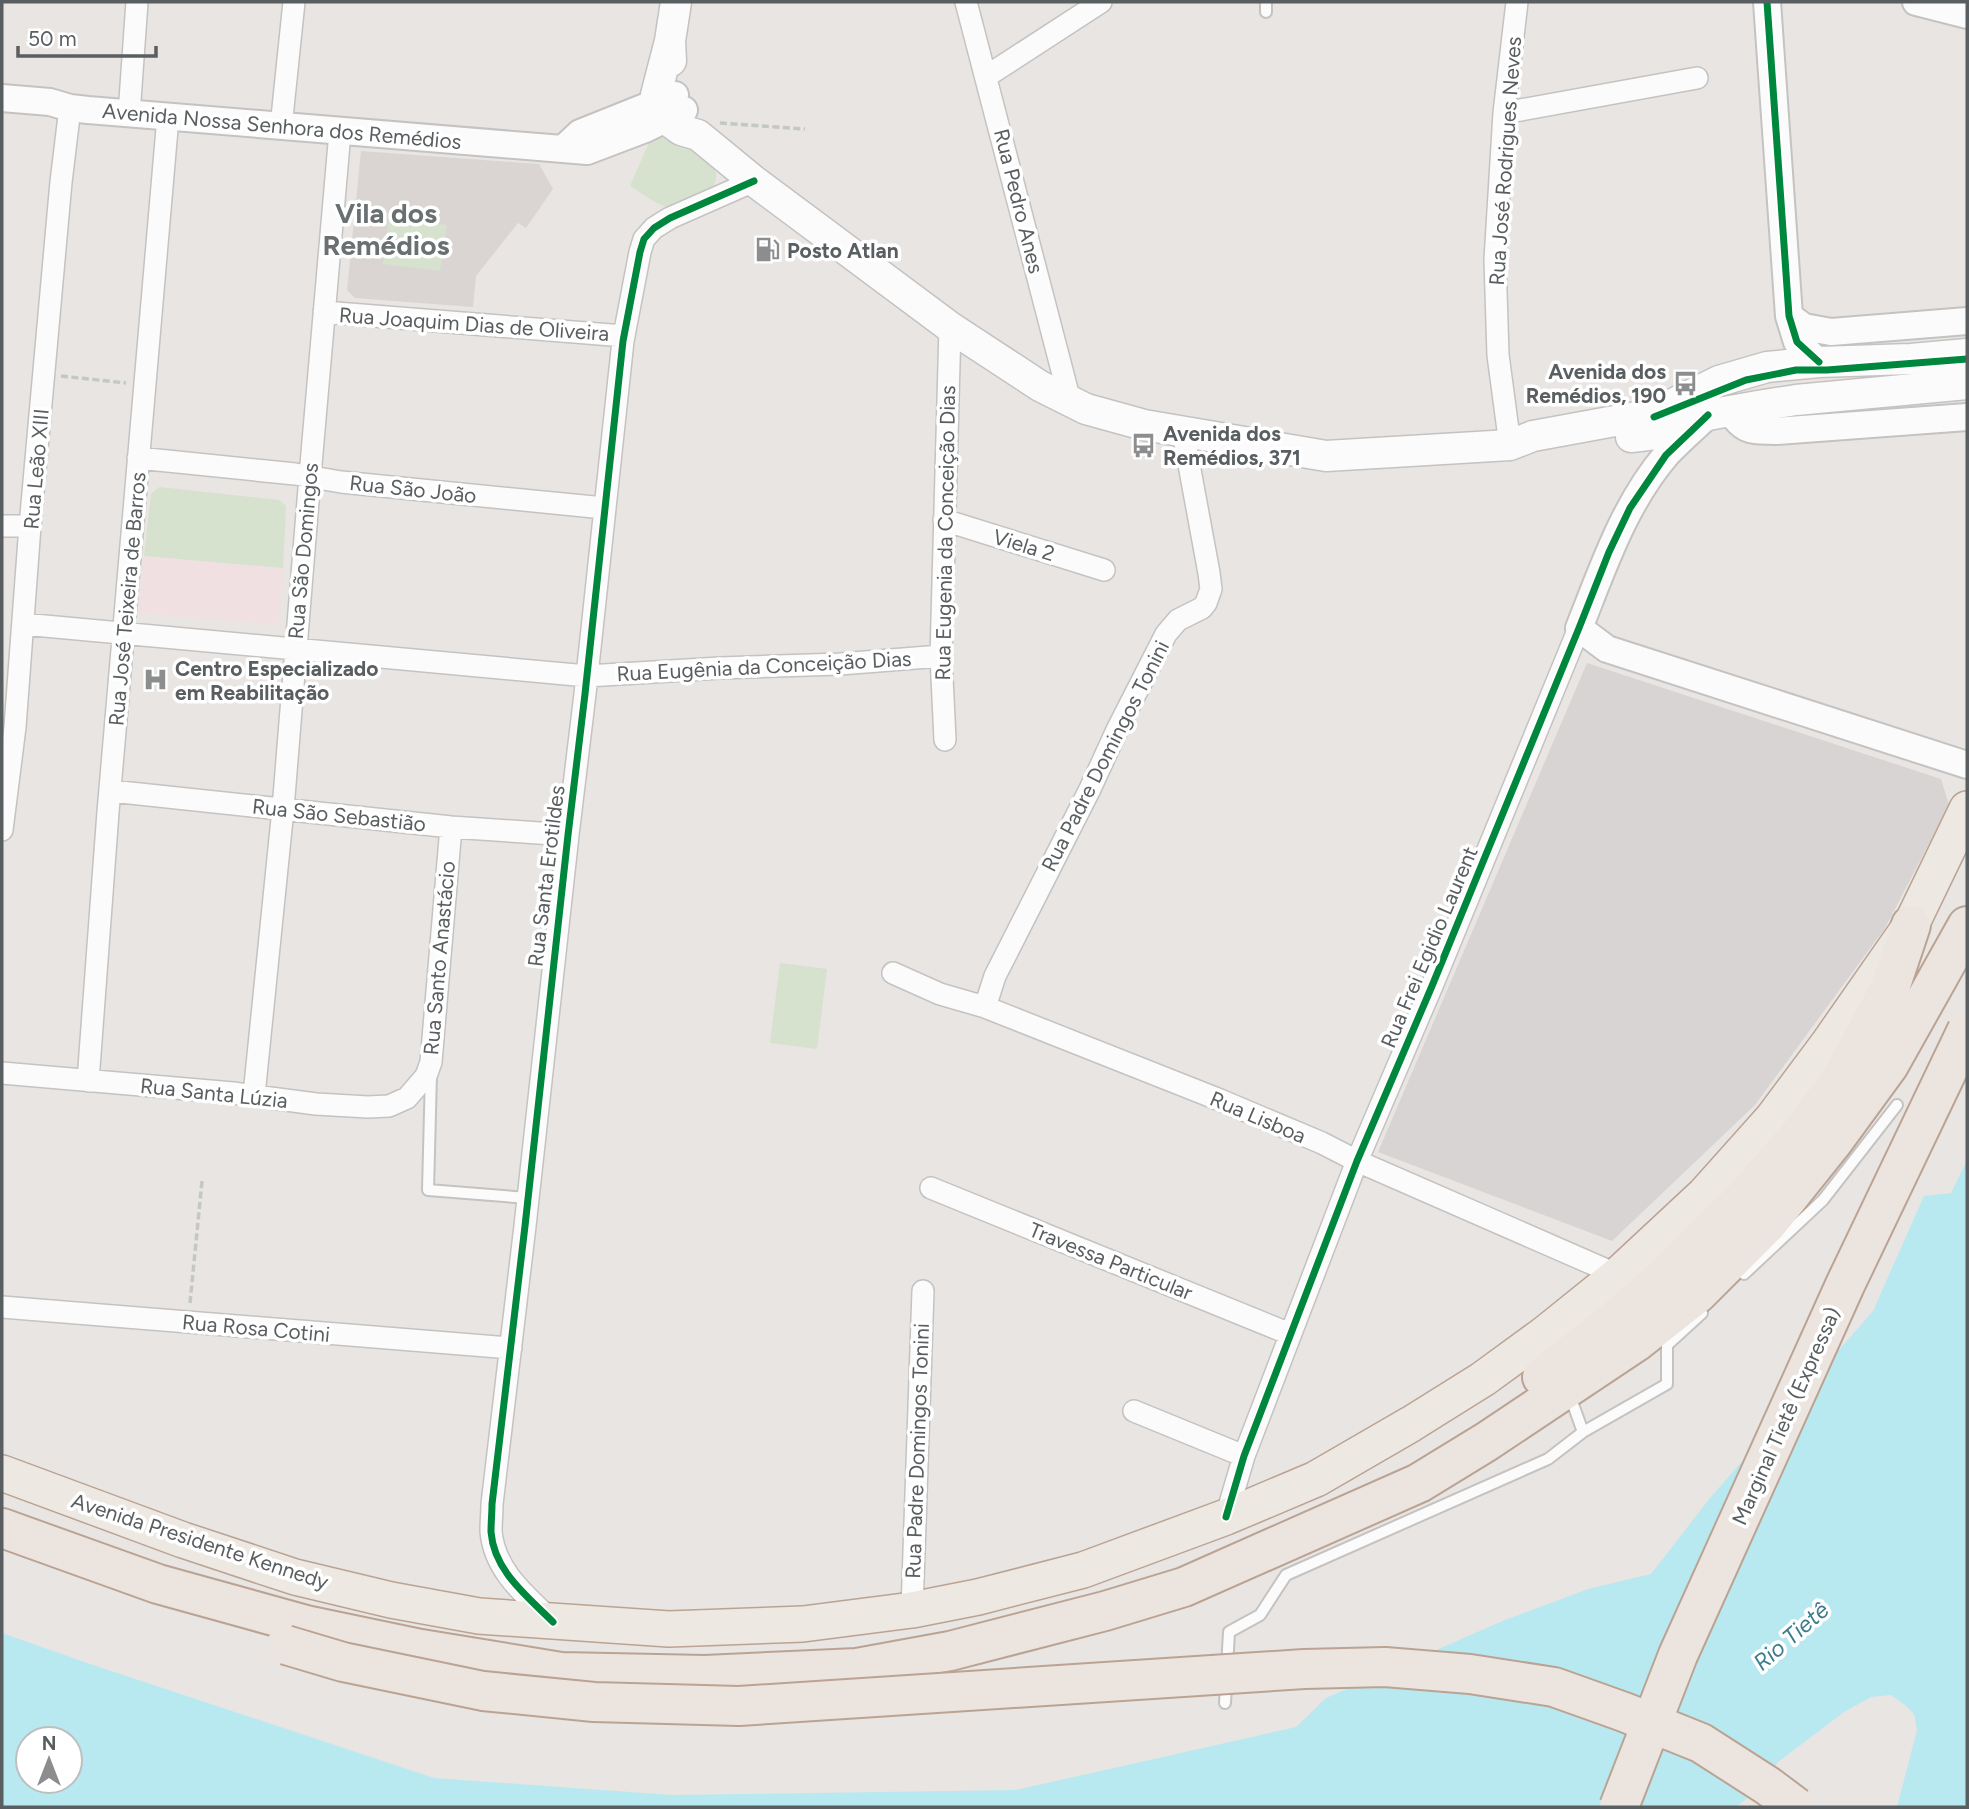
<svg xmlns="http://www.w3.org/2000/svg" width="1969" height="1809" viewBox="0 0 1969 1809" font-family="Figtree,sans-serif">
	<style>
		.industrial { fill: #d8d4d3 }
		.education { fill: #dad5d2 }
		.medical { fill: #f1e0e2 }
		.green { fill: #d6e2ce }
		.water { fill: #b8e9f0; fill-rule: evenodd }
		.lines { fill: none; stroke-linecap: round; stroke-linejoin: round }
		.service-casing { stroke: #c4c3c2; stroke-width: 14 }
		.minor-casing { stroke: #c4c3c2; stroke-width: 24 }
		.tertiary-casing { stroke: #c4c3c2; stroke-width: 30 }
		.secondary-casing { stroke: #c4c3c2; stroke-width: 33 }
		.trunk-casing { stroke: #bba393; stroke-width: 38 }
		.motorway-casing { stroke: #bba393; stroke-width: 42 }
		.path { stroke: #c3c8c3; stroke-width: 3.5; stroke-dasharray: 7 3.5; stroke-linecap: butt }
		.service { stroke: #fcfbfb; stroke-width: 10 }
		.minor { stroke: #fcfbfb; stroke-width: 21 }
		.tertiary { stroke: #fcfbfb; stroke-width: 26 }
		.secondary { stroke: #fcfbfb; stroke-width: 30 }
		.trunk { stroke: #eee8e2; stroke-width: 35 }
		.motorway { stroke: #ece5df; stroke-width: 38 }
		.motorway-bridge-casing { stroke: #bba393; stroke-width: 42; stroke-linecap: butt }
		.motorway-bridge { stroke: #ece5df; stroke-width: 38 }
		.cycleway-casing { stroke: #fff; stroke-width: 11 }
		.cycleway { stroke: #00873e; stroke-width: 7 }
		.labels { text-anchor: middle; dominant-baseline: central; stroke-width: 7; stroke-linejoin: round; paint-order: stroke }
		.street-label { font-size: 21px; fill: #595e60; stroke: #fff }
		.poi-label { font-size: 21px; font-weight: bold; fill: #595e60; stroke: #fff; text-anchor: start }
		.water-label { font-size: 23px; font-style: italic; fill: #3c7c8d; stroke: #fff }
		.district-label { font-size: 28px; font-weight: bold; fill: #6a7072; stroke: #fff }
	</style>
	<rect width="100%" height="100%" fill="#e8e5e2"/>
	<path class="industrial" d="M1587 663 1941 779 1949 805 1885 928 1755 1105 1612 1241 1378 1152Z"/>
	<path class="education" d="M361 151 539 164 553 189 526 228 518 223 476 276 473 307 355 298 347 290Z"/>
	<path class="medical" d="M144 556 283 568 278 625 139 613Z"/>
	<path class="green" d="M660 137C668 139 680 138 687 142 696 146 714 163 716 173 719 195 686 208 668 207 658 206 639 191 630 186L651 138Z
		M389 217 447 225 440 271 383 264Z
		M159 487 279 500 286 506 283 568 144 556 151 494Z
		M780 963 827 969 817 1049 770 1043Z"/>
	<path class="water" d="M1967 1160V1807H1897L1917 1730 1914 1714 1905 1705 1891 1695 1871 1697 1844 1712 1778 1762 1751 1796 1735 1807H2V1633L90 1664 434 1778 672 1795 1016 1790 1296 1727 1326 1698 1505 1620 1588 1589 1651 1574 1710 1498 1873 1311 1924 1196 1951 1193ZM28 1739H70V1781H28Z"/>
	<g class="lines">
		<defs>
			<path id="service" d="M1266 2V12
				M431 1073 428 1190 528 1198
				M1744 1274 1823 1200 1897 1105
				M1583 1432 1667 1384V1345L1702 1313
				M1225 1703 1229 1632 1260 1615 1286 1575 1548 1459 1583 1432 1569 1393"/>
			<path id="minor" d="M966 2 1070 401
				M987 76 1101 2
				M1504 113 1697 78
				M129 114 137 2
				M281 127 294 2
				M324 312 624 336
				M1510 445 1498 355 1495 260 1504 113 1517 2
				M138 458 295 474 341 482 604 508
				M944 520 1104 570
				M2 526H30
				M23 624 587 676 720 668 840 664 941 656
				M945 740 941 656 950 327
				M111 791 451 827 568 835
				M2 830 15 727 30 526 61 182 70 108
				M893 973 940 994 985 1007 1220 1100 1322 1143 1357 1161 1618 1275
				M985 1007 995 976 1090 789 1117 730 1166 634 1178 620 1202 608 1206 603 1211 589 1209 573 1183 432
				M2 1073 233 1093 316 1104 368 1107 389 1106 407 1098 426 1076 431 1062 451 827
				M88 1081 108 812 168 117
				M254 1095 283 809 310 476 340 132
				M931 1188 1290 1334
				M2 1307 511 1348
				M1134 1411 1244 1456
				M1226 1517 1244 1456 1357 1161 1432 986 1579 628
				M912 1610 923 1291
				M551 1620C525 1595 494 1570 491 1531 491 1522 492 1513 492 1504L525 1226 568 835 585 694 623 341 640 252 644 239 654 228 670 218 754 181"/>
			<path id="tertiary" d="M1767 2 1789 316 1797 342 1819 362
				M1916 2 1967 15
				M2 98 50 102 70 108 88 110 587 151 645 129 684 110
				M564 148 580 133 675 95
				M1789 316 1804 327 1831 332 1967 321
				M1729 410C1745 433 1750 430 1776 431L1967 417
				M1706 417C1693 429 1679 441 1667 454 1624 504 1603 568 1579 628L1607 649 1967 765"/>
			<path id="secondary" d="M670 41 656 95 658 103 666 119 681 130 698 135 754 181 950 327 1040 386 1086 409 1144 425 1326 456 1510 445 1533 436 1653 414 1719 381 1767 367 1819 362 1911 359 1967 354
				M671 61 670 41 676 2
				M1631 437 1656 434 1708 415 1758 406 1796 400 1967 384"/>
			<path id="trunk" d="M2 1473 183 1540 295 1577 391 1600 479 1616 669 1629 803 1624 912 1610 978 1597 1083 1570 1226 1517 1316 1479 1411 1424 1483 1379 1546 1333 1618 1275 1705 1194 1772 1119 1828 1044 1911 925 1967 809"/>
			<path id="motorway" d="M1542 1377 1611 1323 1666 1275 1743 1199 1806 1127 1843 1075 1890 988 1911 925
				M2 1528 158 1584 306 1625 421 1649 561 1672 705 1675 857 1668 950 1651 1105 1611 1184 1587 1419 1483 1486 1442 1636 1342 1698 1293 1768 1223 1832 1143 1889 1065 1967 926"/>
		</defs>
		<use href="#service" class="service-casing"/>
		<use href="#minor" class="minor-casing"/>
		<use href="#tertiary" class="tertiary-casing"/>
		<use href="#secondary" class="secondary-casing"/>
		<use href="#trunk" class="trunk-casing"/>
		<use href="#motorway" class="motorway-casing"/>
		<path class="path" d="M720 123 805 129
			M61 376 126 383
			M190 1303 202 1181"/>
		<use href="#service" class="service"/>
		<use href="#minor" class="minor"/>
		<use href="#tertiary" class="tertiary"/>
		<use href="#secondary" class="secondary"/>
		<use href="#trunk" class="trunk"/>
		<use href="#motorway" class="motorway"/>
		<defs>
			<path id="motorway-bridge" d="M286 1645 343 1662 483 1691 594 1702 739 1706 1304 1669 1385 1667 1470 1674 1554 1687 1624 1712 1701 1743 1768 1786 1796 1807
				M1619 1807 1678 1655 1845 1285 1967 1030"/>
		</defs>
		<use href="#motorway-bridge" class="motorway-bridge-casing"/>
		<use href="#motorway-bridge" class="motorway-bridge"/>
		<defs>
			<path id="cycleway" d="M1767 2 1789 316 1797 342 1819 362
				M1654 417 1746 380 1796 370H1827L1967 359
				M1226 1517 1244 1456 1357 1161 1432 986 1579 628 1609 552 1630 508 1666 455 1708 415
				M553 1622C527 1596 494 1571 491 1532 491 1522 492 1513 492 1504L525 1226 568 835 585 694 623 341 640 252 644 239 654 228 670 218 754 181"/>
		</defs>
		<use href="#cycleway" class="cycleway-casing"/>
		<use href="#cycleway" class="cycleway"/>
	</g>
	<defs>
		<symbol id="fuel-bare" viewBox="-9 -9 18 18"><path d="M-5.5-6h7V0h2V4h1.3V-2.5L3-4.5l.8-.8L6-3V5H2.5V1h-1V6h-7ZM-4.2-4.7v3.2H.2V-4.7Z" fill="#8b8d8e" stroke="#fff" stroke-width="2.5" paint-order="stroke"/></symbol>
		<symbol id="bus-bare" viewBox="-9 -9 18 18"><path d="M-5-6H5V4H4V6H2V4H-2V6H-4V4H-5ZM-3.5-4V0h7V-4ZM-3.5 1.2v1.5H-2V1.2ZM2 1.2v1.5H3.5V1.2Z" fill="#8b8d8e" stroke="#fff" stroke-width="2.5" paint-order="stroke"/></symbol>
		<symbol id="hospital-bare" viewBox="-9 -9 18 18"><path d="M-5-5h3v3.5h4V-5h3V5h-3V1.5h-4V5h-3Z" fill="#8b8d8e" stroke="#fff" stroke-width="2.5" paint-order="stroke"/></symbol>
	</defs>
	<g fill-rule="evenodd">
		<use href="#fuel-bare" x="750" y="232" width="35" height="35"/>
		<use href="#bus-bare" x="1668" y="366" width="35" height="35"/>
		<use href="#bus-bare" x="1126" y="428" width="35" height="35"/>
		<use href="#hospital-bare" x="138" y="662" width="35" height="35"/>
	</g>
	<g class="labels">
		<g class="street-label">
			<text transform="translate(282 126) rotate(5)">Avenida Nossa Senhora dos Remédios</text>
			<text transform="translate(1505 161) rotate(-86)">Rua José Rodrigues Neves</text>
			<text transform="translate(1019 201) rotate(76)">Rua Pedro Anes</text>
			<text transform="translate(474 324) rotate(4)">Rua Joaquim Dias de Oliveira</text>
			<text transform="translate(36 469) rotate(-85)">Rua Leão XIII</text>
			<text transform="translate(413 489) rotate(6)">Rua São João</text>
			<text transform="translate(945 533) rotate(-89)">Rua Eugenia da Conceição Dias</text>
			<text transform="translate(1024 545) rotate(17)">Viela 2</text>
			<text transform="translate(303 551) rotate(-85)">Rua São Domingos</text>
			<text transform="translate(127 599) rotate(-85)">Rua José Teixeira de Barros</text>
			<text transform="translate(764 666) rotate(-3)">Rua Eugênia da Conceição Dias</text>
			<text transform="translate(1105 756) rotate(-63)">Rua Padre Domingos Tonini</text>
			<text transform="translate(339 815) rotate(6)">Rua São Sebastião</text>
			<text transform="translate(546 876) rotate(-83)">Rua Santa Erotildes</text>
			<text transform="translate(1429 947) rotate(-67)">Rua Frei Egidio Laurent</text>
			<text transform="translate(439 958) rotate(-85)">Rua Santo Anastácio</text>
			<text transform="translate(214 1093) rotate(6)">Rua Santa Lúzia</text>
			<text transform="translate(1258 1117) rotate(23)">Rua Lisboa</text>
			<text transform="translate(1111 1261) rotate(22)">Travessa Particular</text>
			<text transform="translate(256 1328) rotate(5)">Rua Rosa Cotini</text>
			<text transform="translate(1786 1416) rotate(-66)">Marginal Tietê (Expressa)</text>
			<text transform="translate(917 1451) rotate(-88)">Rua Padre Domingos Tonini</text>
			<text transform="translate(200 1541) rotate(18)">Avenida Presidente Kennedy</text>
		</g>
		<g class="poi-label">
			<text x="787" y="250">Posto Atlan</text>
			<text x="1666" y="371" text-anchor="end">Avenida dos<tspan x="1666" dy="24">Remédios, 190</tspan></text>
			<text x="1163" y="433">Avenida dos<tspan x="1163" dy="24">Remédios, 371</tspan></text>
			<text x="175" y="668">Centro Especializado<tspan x="175" dy="24">em Reabilitação</tspan></text>
		</g>
		<g class="water-label">
			<text transform="translate(1791 1636) rotate(-41)">Rio Tietê</text>
		</g>
		<g class="district-label">
			<text x="386" y="213">Vila dos<tspan x="386" dy="32">Remédios</tspan></text>
		</g>
	</g>
	<rect width="1969" height="1809" fill="none" stroke="#595e60" stroke-width="7"/>
	<g transform="translate(49 1760)"><circle r="33" fill="#ffffff" stroke="#bdbfbf" stroke-width="2"/>
	<path d="M0-5L12 26L0 18L-12 26Z" fill="#8b8d8e"/>
	<text y="-10" font-size="19" font-weight="bold" text-anchor="middle" fill="#595e60">N</text>
	</g>
	<path d="M18 46v10h138v-10" fill="none" stroke="#595e60" stroke-width="3.5"/>
	<text x="28" y="46" font-size="21" fill="#595e60" stroke="#ffffff" stroke-width="5" paint-order="stroke">50 m</text>
</svg>
